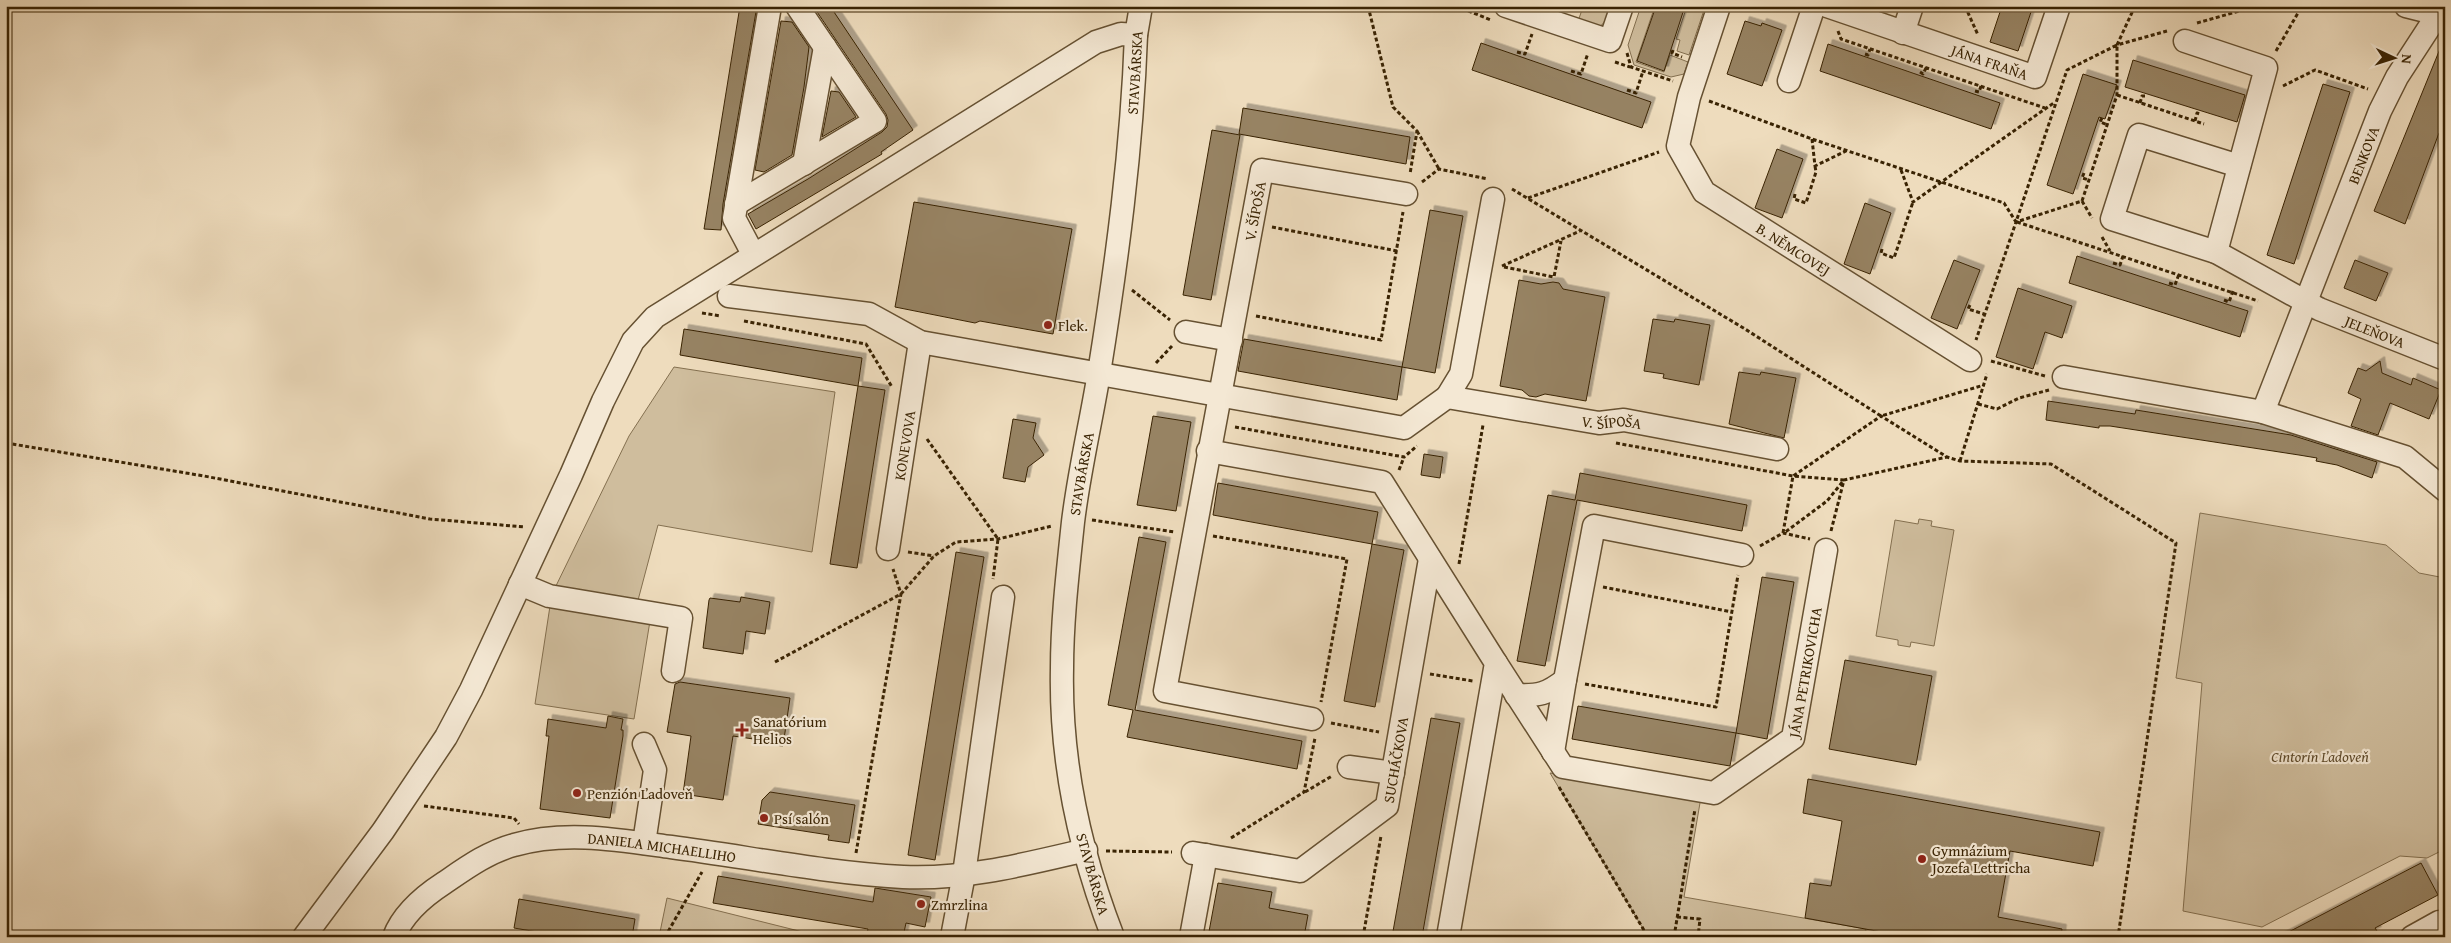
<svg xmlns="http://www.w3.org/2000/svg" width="2451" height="943" viewBox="0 0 2451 943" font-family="'Gentium Book Plus',serif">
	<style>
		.green { fill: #cfbd9d; stroke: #847050 }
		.building { fill: #978364; stroke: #392303; filter: url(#shadow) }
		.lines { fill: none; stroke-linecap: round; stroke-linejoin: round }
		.minor-casing { stroke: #665132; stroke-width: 25 }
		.path { stroke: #392303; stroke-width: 3; stroke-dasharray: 4 2.5; stroke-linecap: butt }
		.minor { stroke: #f4e8d4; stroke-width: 22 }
		.poi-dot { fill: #8f2418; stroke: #f4e8d4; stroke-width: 2 }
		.labels { text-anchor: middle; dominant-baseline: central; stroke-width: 4.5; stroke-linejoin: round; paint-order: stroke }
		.street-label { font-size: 15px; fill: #392303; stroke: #f4e8d4 }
		.poi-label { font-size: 15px; fill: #392303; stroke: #f4e8d4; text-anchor: start }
		.park-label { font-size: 15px; font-style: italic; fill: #5e4a2a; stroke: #f4e8d4 }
	</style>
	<defs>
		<filter id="shadow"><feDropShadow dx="4.5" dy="-4.5" stdDeviation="0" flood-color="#0004"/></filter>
	</defs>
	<rect width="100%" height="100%" fill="#eedcbd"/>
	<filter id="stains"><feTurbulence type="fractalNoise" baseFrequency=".004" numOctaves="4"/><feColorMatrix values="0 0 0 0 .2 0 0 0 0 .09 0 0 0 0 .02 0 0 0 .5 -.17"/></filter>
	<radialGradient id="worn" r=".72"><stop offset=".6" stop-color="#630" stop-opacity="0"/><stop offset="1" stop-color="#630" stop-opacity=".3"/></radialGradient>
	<path class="green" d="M1580 6H1612L1605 22 1599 27 1577 24 1583 7Z
		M1641 6H1655L1636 62 1664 72 1670 55 1688 62 1684 74 1671 77 1634 65 1628 45Z
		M1687 6 1705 7 1689 55 1677 51 1680 40 1676 39Z
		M674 367 835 392 812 552 658 525 637 604 553 592 629 436Z
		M2200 513 2386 545 2419 573 2445 578V849L2427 858 2400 856 2262 927 2183 911 2202 683 2176 678Z
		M1919 519 1932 521 1931 526 1954 530 1934 646 1911 642 1910 647 1898 645V640L1876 636 1895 520 1918 524Z
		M550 606 650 621 634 719 535 704Z
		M1550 773 1701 797 1684 897 1866 929 1865 937H1648Z
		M667 898 823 937H659Z"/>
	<path class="building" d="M740 6H757L723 204 721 230 704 229Z
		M813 6H830L913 130 881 152 882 154 756 229 748 214 808 179 882 132 887 127 888 120 886 114Z
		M1656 6H1685L1664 71 1637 61Z
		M2002 6H2033L2018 51 1990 42Z
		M781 21 792 22 809 47 804 87 792 155 764 172 755 170Z
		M1745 21 1761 26 1762 23 1782 30 1762 86 1727 74Z
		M2444 39 2445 136 2439 133 2405 224 2374 211Z
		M1481 43 1651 102 1642 128 1472 70Z
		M1828 44 2000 103 1991 129 1820 71Z
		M2133 60 2245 95 2237 122 2125 87Z
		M2083 74 2117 85 2105 119 2099 117 2073 194 2047 185Z
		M2323 84 2350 92 2294 264 2267 255Z
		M831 91 839 92 856 117 822 137Z
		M1243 108 1410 137 1406 164 1239 134Z
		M1212 130 1240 135 1211 300 1183 295Z
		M1777 149 1803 159 1782 218 1755 208Z
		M914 202 1072 229 1053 334 980 321 975 323 895 307Z
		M1865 203 1891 213 1870 274 1844 264Z
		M1430 210 1463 216 1435 373 1402 367Z
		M2077 256 2248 311 2240 337 2069 283Z
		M1954 260 1980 270 1957 329 1931 318Z
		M2355 260 2388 273 2376 301 2344 288Z
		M1519 280 1541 284 1553 282 1559 283 1563 289 1605 297 1586 401 1545 394 1536 397 1529 396 1522 390 1500 386Z
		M2018 288 2072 306 2062 338 2045 332 2033 369 1996 357Z
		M1653 319 1674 322 1675 319 1710 325 1699 385 1663 378 1664 374 1644 371Z
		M684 329 862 358 858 386 680 355Z
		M1244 339 1402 367 1397 400 1238 371Z
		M2380 361 2382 373 2411 385 2413 378 2441 390 2429 419 2390 403 2378 435 2351 426 2361 399 2348 393 2358 368 2366 371Z
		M1739 372 1760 375 1761 372 1796 378 1784 438 1729 424Z
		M858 386 885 390 857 568 830 564Z
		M2048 401 2135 414 2136 410 2291 435 2377 462 2372 478 2337 465 2316 461 2317 458 2299 455 2110 426H2099V428L2046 420Z
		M1153 416 1191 422 1176 511 1137 505Z
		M1013 419 1036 423 1033 438 1044 455 1028 467 1025 482 1003 478Z
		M1424 454 1443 457 1440 478 1421 475Z
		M1580 473 1747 505 1742 531 1577 500 1545 666 1517 661 1548 495 1575 500Z
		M1218 483 1378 512 1372 544 1213 515Z
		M1139 537 1166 542 1135 710 1302 741 1297 769 1127 737 1133 710 1108 705Z
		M1372 544 1404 550 1375 707 1344 701Z
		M956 552 984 557 935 860 908 855Z
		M1762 577 1794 582 1767 739 1736 733Z
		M741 597 770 602 765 634 746 631 743 654 703 648 709 600 710 598 740 602Z
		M1845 660 1932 676 1916 765 1829 749Z
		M680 682 790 698 783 746 766 744 767 741 733 736 723 800 683 794 691 736 667 732 675 684Z
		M1578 706 1736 733 1730 766 1572 739Z
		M608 716 623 719 621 730H623V736L610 818 540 809 549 736H546L548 719 606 728Z
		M1431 718 1460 723 1443 817 1422 937H1392Z
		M1808 779 2100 832 2093 866 2010 851 1998 917 2062 929 2061 937H1909L1805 918 1810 883 1831 886 1842 821 1803 813Z
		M770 792 855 805 849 843 828 840 829 835 758 824 762 800Z
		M2421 863 2438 895 2375 928 2377 931 2364 937H2279Z
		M718 876 873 902 875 888 931 897 925 927 906 923 903 937H866L868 929 713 903Z
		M1218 883 1272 892 1269 908 1308 915 1304 937H1208Z
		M519 899 635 919 632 937H567L514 928Z"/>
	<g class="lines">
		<defs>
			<g id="minor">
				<path d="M1506 6 1610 41 1622 6"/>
				<path id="s1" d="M1719 6 1689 97 1678 146 1704 192 1970 360"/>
				<path id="s2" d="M1827 6 2035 77 2059 6"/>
				<path d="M2406 6 2438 14 2445 10"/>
				<path d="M1903 33 1912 6"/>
				<path d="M2185 41 2266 68 2216 252"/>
				<path d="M1789 81 1814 6"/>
				<path d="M804 164 825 47"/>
				<path id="s3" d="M2239 166 2139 135 2112 219 2216 252 2319 309 2445 359"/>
				<path d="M736 204 875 121 797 6"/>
				<path d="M753 254 734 218 770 6"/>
				<path id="s4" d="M729 296 869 314 920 342 1404 428 1447 397 1599 423 1624 420 1777 449"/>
				<path d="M1186 332 1231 340"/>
				<path d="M2064 377 2263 412 2405 457 2445 490"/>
				<path d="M1447 397 1461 374 1493 199"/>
				<path id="s5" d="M2263 412 2380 111 2397 77 2438 14"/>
				<path d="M1208 451 1382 482 1496 663 1448 937"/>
				<path id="s6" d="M888 549 920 342"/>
				<path d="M520 584 549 596 681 618 673 671"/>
				<path id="s7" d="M1496 663 1563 767 1714 793 1793 738 1826 550"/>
				<path d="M1516 695C1539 696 1547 694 1565 680L1594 526 1742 555"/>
				<path id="s8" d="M1312 719 1165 691 1262 170 1406 194"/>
				<path d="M1553 752 1565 680"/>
				<path d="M1349 767 1393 773"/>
				<path d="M644 843 655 770 644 744"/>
				<path id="s9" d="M1193 853 1300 871 1387 806 1430 559"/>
				<path d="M304 937 383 831 446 737 471 690 571 475 603 401 633 341 655 317 1096 42 1121 34 1136 35"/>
				<path id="s10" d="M394 937C403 913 424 896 444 883 466 868 488 852 514 845 565 830 620 840 671 847 748 857 826 873 903 877 965 880 1026 864 1086 850"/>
				<path d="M952 937 964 874 1003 597"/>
				<path id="s11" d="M1113 937C1080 852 1060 759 1062 668 1062 620 1068 570 1073 522 1079 472 1091 422 1099 373 1117 261 1132 149 1136 35L1141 6"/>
				<path d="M1191 937 1206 855"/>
				<path d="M2412 937 2439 922"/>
			</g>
		</defs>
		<use href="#minor" class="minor-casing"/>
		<path class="path" d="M1368 6 1393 107 1417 131 1410 174
			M1456 6 1491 20
			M1965 6 1978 35
			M2135 6 2117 45 2167 31
			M2197 23 2257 6
			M1838 31 1841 39 2045 108
			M1673 50 1672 53 1682 57
			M2276 51 2302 6
			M1517 52 1525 54 1532 34
			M1627 53 1631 67 1673 81
			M1865 54 1868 55 1870 49
			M1615 62 1630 67
			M1571 71 1581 74 1588 53
			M1920 72 1923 74 1926 68
			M2283 86 2315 70 2368 89
			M1627 90 1636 93 1643 71
			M1975 91 1979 92 1981 86
			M2117 95 2204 124
			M1709 101 1812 139 2004 203 2016 222 2067 70 2117 45V95L2082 201 2016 222 1976 340
			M2140 103 2142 96H2145
			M2102 118 2100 122 2108 125
			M2195 121 2197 113 2200 114
			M1417 131 1439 169
			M1812 139 1815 166 1846 151
			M1901 170 1913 202 2055 102
			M2084 173 2082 178 2089 180
			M1422 182 1439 169 1488 179
			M1512 189 1745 329 1881 416 1984 385
			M1795 194 1794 199 1806 203 1816 172 1815 166
			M1528 198 1659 152
			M2082 201 2092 218
			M2017 222 2258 301
			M1272 227 1397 251
			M2102 237 2110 251
			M1882 249 1881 253 1894 258 1913 202
			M2113 263 2120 265 2123 256
			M1502 266 1580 231
			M1504 267 1554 277 1561 241
			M2169 283 2175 285 2179 274
			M1132 290 1170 320
			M2224 300 2229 302 2233 291
			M1970 305 1968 309 1984 314
			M702 313 721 316
			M1256 316 1381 340 1403 212
			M744 321 866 344 892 387
			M1991 361 2045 376
			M1156 363 1172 346
			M1978 404 1997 409 2019 398 2049 390
			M1235 427 1404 457 1417 446
			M927 439 998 539 993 579
			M6 443 204 476 430 519 525 527
			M1616 443 1793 476 1844 480 1827 501 1784 533
			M1960 461 1987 374
			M1399 470 1404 457
			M1092 520 1175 532
			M1831 531 1844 480 1947 457
			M1783 533 1793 476 1881 416 1947 457 1960 461 2051 464 2176 543 2118 937
			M1213 536 1347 559 1321 702
			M1760 546 1783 533 1810 539
			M908 552 934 556
			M1459 564 1483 425
			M1603 587 1732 612
			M775 662 901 594 934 556 956 542 998 539 1052 526
			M1430 674 1473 681
			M1585 684 1716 707 1738 575
			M1331 723 1379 732
			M1559 787 1648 937
			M1305 792 1332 776
			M424 806 514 818 519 824
			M1231 838 1304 792 1315 738
			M1106 851 1172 852
			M856 853 901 594 893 569
			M1677 917 1700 919 1698 937
			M665 937 702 872
			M1363 937 1381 836
			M1674 937 1695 809"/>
		<use href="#minor" class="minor"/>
	</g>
	<g class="poi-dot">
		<circle cx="1048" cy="325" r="5"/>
		<path d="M739.5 722.5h5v5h5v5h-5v5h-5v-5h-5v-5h5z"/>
		<circle cx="577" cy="793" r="5"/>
		<circle cx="764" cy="818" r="5"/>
		<circle cx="1922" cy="859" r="5"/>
		<circle cx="921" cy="904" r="5"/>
	</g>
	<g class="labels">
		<g class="street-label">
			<text stroke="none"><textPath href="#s2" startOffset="172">JÁNA FRAŇA</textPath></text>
			<text stroke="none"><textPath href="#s11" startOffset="876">STAVBÁRSKA</textPath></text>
			<text stroke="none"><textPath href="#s5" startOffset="276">BENKOVA</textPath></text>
			<text stroke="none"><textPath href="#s8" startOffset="638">V. ŠÍPOŠA</textPath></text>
			<text stroke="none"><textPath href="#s1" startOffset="305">B. NĚMCOVEJ</textPath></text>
			<text stroke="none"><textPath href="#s3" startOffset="480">JELEŇOVA</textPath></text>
			<text stroke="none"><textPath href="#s4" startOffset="911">V. ŠÍPOŠA</textPath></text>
			<text stroke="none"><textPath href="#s6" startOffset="105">KONEVOVA</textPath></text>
			<text stroke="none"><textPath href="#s11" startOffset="471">STAVBÁRSKA</textPath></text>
			<text stroke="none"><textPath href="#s7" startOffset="440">JÁNA PETRIKOVICHA</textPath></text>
			<text stroke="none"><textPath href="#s9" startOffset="264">SUCHÁČKOVA</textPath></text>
			<text stroke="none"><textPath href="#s10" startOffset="304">DANIELA MICHAELLIHO</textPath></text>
			<text transform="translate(1093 874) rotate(74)">STAVBÁRSKA</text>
		</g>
		<g class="poi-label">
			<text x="1058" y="325">Flek.</text>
			<text x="753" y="721">Sanatórium<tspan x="753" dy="17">Helios</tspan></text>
			<text x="587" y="793">Penzión Ľadoveň</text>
			<text x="774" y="818">Psí salón</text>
			<text x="1932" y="850">Gymnázium<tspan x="1932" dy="17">Jozefa Lettricha</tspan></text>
			<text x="931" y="904">Zmrzlina</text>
		</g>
		<g class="park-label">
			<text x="2320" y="756">Cintorín Ľadoveň</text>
		</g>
	</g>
	<rect width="2451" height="943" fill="none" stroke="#eedcbd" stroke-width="25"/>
	<rect x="8" y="8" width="2436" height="928" fill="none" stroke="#392303" stroke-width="2.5"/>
	<rect x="12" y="12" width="2426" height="918" fill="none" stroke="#392303"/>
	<g transform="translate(2394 58) rotate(94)" stroke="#f4e8d4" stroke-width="4" paint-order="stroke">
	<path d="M0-4L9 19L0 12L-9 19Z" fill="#392303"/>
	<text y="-8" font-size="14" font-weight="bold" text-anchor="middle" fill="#392303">N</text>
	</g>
	<rect width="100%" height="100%" filter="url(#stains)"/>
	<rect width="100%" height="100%" fill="url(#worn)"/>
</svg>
